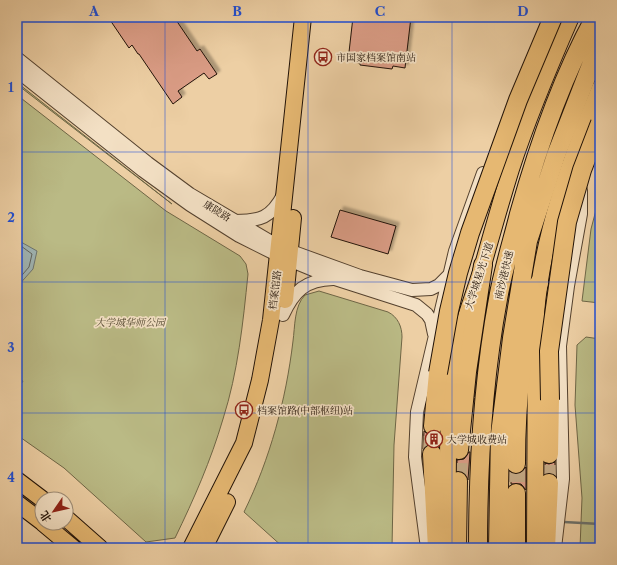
<svg xmlns="http://www.w3.org/2000/svg" width="617" height="565" viewBox="0 0 617 565" font-family="'Libre Caslon Text','Noto Serif SC',serif">
	<style>
		.green { fill: #baba85; stroke: #6e6646 }
		.water { fill: #9eb3b2; stroke: #6c736e }
		.lines { fill: none; stroke-linecap: round; stroke-linejoin: round }
		.shore { stroke: #60625c; stroke-width: 1 }
		.stream { stroke: #6c736e; stroke-width: 2.5 }
		.building { fill: #da9c85; stroke: #211207; filter: url(#shadow) }
		.highway-tunnel { stroke: #c4a985; stroke-width: 18; stroke-dasharray: 18 9; stroke-linecap: butt }
		.minor-casing { stroke: #54412e; stroke-width: 14 }
		.major-casing { stroke: #211207; stroke-width: 18 }
		.highway-casing { stroke: #211207; stroke-width: 20 }
		.minor { stroke: #f3e0c4; stroke-width: 12 }
		.major { stroke: #e6b872; stroke-width: 16 }
		.highway { stroke: #e6b872; stroke-width: 18 }
		.highway-bridge-casing { stroke: #211207; stroke-width: 20; stroke-linecap: butt }
		.highway-bridge { stroke: #e6b872; stroke-width: 18 }
		.grid { fill: none; stroke: #1d4ed8; stroke-width: 1; stroke-opacity: 0.55 }
		.labels { text-anchor: middle; dominant-baseline: central; stroke-width: 3.5; stroke-linejoin: round; paint-order: stroke }
		.poi-label { font-size: 10px; fill: #211207; stroke: #f3e0c4; text-anchor: start }
		.street-label { font-size: 10px; fill: #211207; stroke: #f3e0c4 }
		.park-label { font-size: 10px; font-style: italic; fill: #4f442d; stroke: #f3e0c4 }
		.neatline { fill: none; stroke: #1d4ed8; stroke-width: 1.5 }
		.grid-label { font-size: 13px; text-anchor: middle; font-weight: bold; fill: #1d4ed8 }
	</style>
	<defs>
		<filter id="shadow"><feDropShadow dx="3.5" dy="-3.5" stdDeviation="1" flood-color="#0004"/></filter>
	</defs>
	<rect width="100%" height="100%" fill="#edcfa4"/>
	<filter id="stains"><feTurbulence type="fractalNoise" baseFrequency=".005" numOctaves="4"/><feColorMatrix values="0 0 0 0 .2 0 0 0 0 .09 0 0 0 0 .02 0 0 0 .5 -.17"/></filter>
	<radialGradient id="worn" r=".72"><stop offset=".6" stop-color="#630" stop-opacity="0"/><stop offset="1" stop-color="#630" stop-opacity=".3"/></radialGradient>
	<path class="green" d="M20 85 172 204 19 86Z
		M17 95 166 211 240 256 246 264 248 274C243 323 238 372 223 419 211 460 194 499 175 538L146 542 64 468 17 435V391L23 381 17 378Z
		M600 195V303L582 301 591 229Z
		M319 291 388 312C398 317 402 327 402 337L394 445 392 548H284L244 512C270 459 286 400 293 341 295 327 294 306 305 295Z
		M586 337 600 339V548H580L582 498 575 405 577 345Z"/>
	<path class="water" d="M21 242 37 251 33 269 17 287V243Z"/>
	<g class="lines">
		<path class="shore" d="M17 247 21 246 32 254 29 267 17 281"/>
		<path class="stream" d="M564 522 600 524"/>
	</g>
	<path class="building" d="M108 17H174L197 51 200 49 217 74 209 79 204 73 178 91 182 97 173 104 139 54H138L132 45 129 48Z
		M353 17H411L405 68 393 66 392 69 360 65V63L348 61Z
		M340 210 396 226 388 254 331 237Z
		M424 431 432 436 439 434V446L431 444 423 449Z
		M469 452H470L468 480 464 472 457 471V460L464 459Z
		M555 462V475L550 473H545V463L549 464Z
		M526 467V490L521 484H511V473H521Z"/>
	<g class="lines">
		<path class="highway-tunnel" d="M432 454 433 426
			M516 464V493
			M458 481 459 450
			M549 483V454"/>
		<defs>
			<path id="minor" d="M17 58 148 163 190 194 280 247 360 276 412 290 431 289 439 285 448 276
				M17 71 143 171 190 205 239 236 279 256 335 279 416 305 427 314 431 320 434 334
				M235 221C260 221 271 218 283 195
				M283 315C294 291 305 280 333 279
				M427 548 415 457 417 412 455 251 483 173
				M555 548 563 479 560 346 568 286 581 214V190"/>
			<path id="major" d="M285 300 293 218
				M17 480 42 499
				M17 503 42 522
				M66 518 100 548
				M43 523 73 548
				M191 548 244 443 260 380 271 320 303 17
				M204 548 227 502
				M447 548C449 486 445 418 455 358 461 326 474 296 483 265 492 233 501 201 511 169 528 117 549 67 571 17
				M535 548 536 314C542 236 570 160 600 88"/>
			<path id="highway" d="M433 426 438 373
				M459 450 467 372 483 265
				M432 454 437 548
				M549 454 550 400
				M516 464C516 403 521 342 539 283
				M457 548 458 481
				M478 548C478 465 483 380 498 299 503 270 512 242 519 214 538 146 561 79 595 17
				M498 548 500 434 512 338 528 241 556 155 600 42
				M516 548V493
				M546 548 549 483"/>
		</defs>
		<use href="#minor" class="minor-casing"/>
		<use href="#major" class="major-casing"/>
		<use href="#highway" class="highway-casing"/>
		<use href="#minor" class="minor"/>
		<use href="#major" class="major"/>
		<use href="#highway" class="highway"/>
		<defs>
			<path id="highway-bridge" d="M438 373 449 311 458 273 470 233 518 100 553 17
				M550 400 549 351 567 222 582 170 600 123"/>
		</defs>
		<use href="#highway-bridge" class="highway-bridge-casing"/>
		<use href="#highway-bridge" class="highway-bridge"/>
	</g>
	<path class="grid" d="M165 17V548M308 17V548M452 17V548M17 152H600M17 282H600M17 413H600"/>
	<defs>
		<symbol id="bus-ring" viewBox="-11 -11 22 22"><circle r="9.5" fill="#f3e0c4" stroke="#8f2418" stroke-width="1.5"/><path d="M-5-6H5V4H4V6H2V4H-2V6H-4V4H-5ZM-3.5-4V0h7V-4ZM-3.5 1.2v1.5H-2V1.2ZM2 1.2v1.5H3.5V1.2Z" fill="#8f2418"/></symbol>
		<symbol id="building-ring" viewBox="-11 -11 22 22"><circle r="9.5" fill="#f3e0c4" stroke="#8f2418" stroke-width="1.5"/><path d="M-4-6H4V6H1V3H-1V6H-4ZM-2.5-4.3h1.7v1.8h-1.7ZM.8-4.3h1.7v1.8H.8ZM-2.5-1h1.7V.8h-1.7ZM.8-1h1.7V.8H.8Z" fill="#8f2418"/></symbol>
	</defs>
	<g fill-rule="evenodd">
		<use href="#bus-ring" x="313" y="47" width="20" height="20"/>
		<use href="#bus-ring" x="234" y="400" width="20" height="20"/>
		<use href="#building-ring" x="424" y="429" width="20" height="20"/>
	</g>
	<g class="labels">
		<g class="poi-label">
			<text x="336" y="57">市国家档案馆南站</text>
			<text x="257" y="410">档案馆路(中部枢纽)站</text>
			<text x="447" y="439">大学城收费站</text>
		</g>
		<g class="street-label">
			<text transform="translate(217 211) rotate(32)">康陵路</text>
			<text transform="translate(504 275) rotate(-77)">南沙港快速</text>
			<text transform="translate(479 276) rotate(-72)">大学城星光下道</text>
			<text transform="translate(275 290) rotate(-83)">档案馆路</text>
		</g>
		<g class="park-label">
			<text x="130" y="322">大学城华师公园</text>
		</g>
	</g>
	<rect width="617" height="565" fill="none" stroke="#edcfa4" stroke-width="44"/>
	<g transform="translate(54 511) rotate(236)"><circle r="19" fill="#f3e0c4" stroke="#9f8e78"/>
	<path d="M0-3L7 15L0 10L-7 15Z" fill="#8f2418"/>
	<text y="-6" font-size="11" font-weight="bold" text-anchor="middle" fill="#211207">北</text>
	</g>
	<rect x="22" y="22" width="573" height="521" class="neatline"/>
	<g class="grid-label">
		<text x="94" y="16">A</text>
		<text x="237" y="16">B</text>
		<text x="380" y="16">C</text>
		<text x="523" y="16">D</text>
		<text x="11" y="92">1</text>
		<text x="11" y="222">2</text>
		<text x="11" y="352">3</text>
		<text x="11" y="482">4</text>
	</g>
	<rect width="100%" height="100%" filter="url(#stains)"/>
	<rect width="100%" height="100%" fill="url(#worn)"/>
</svg>
